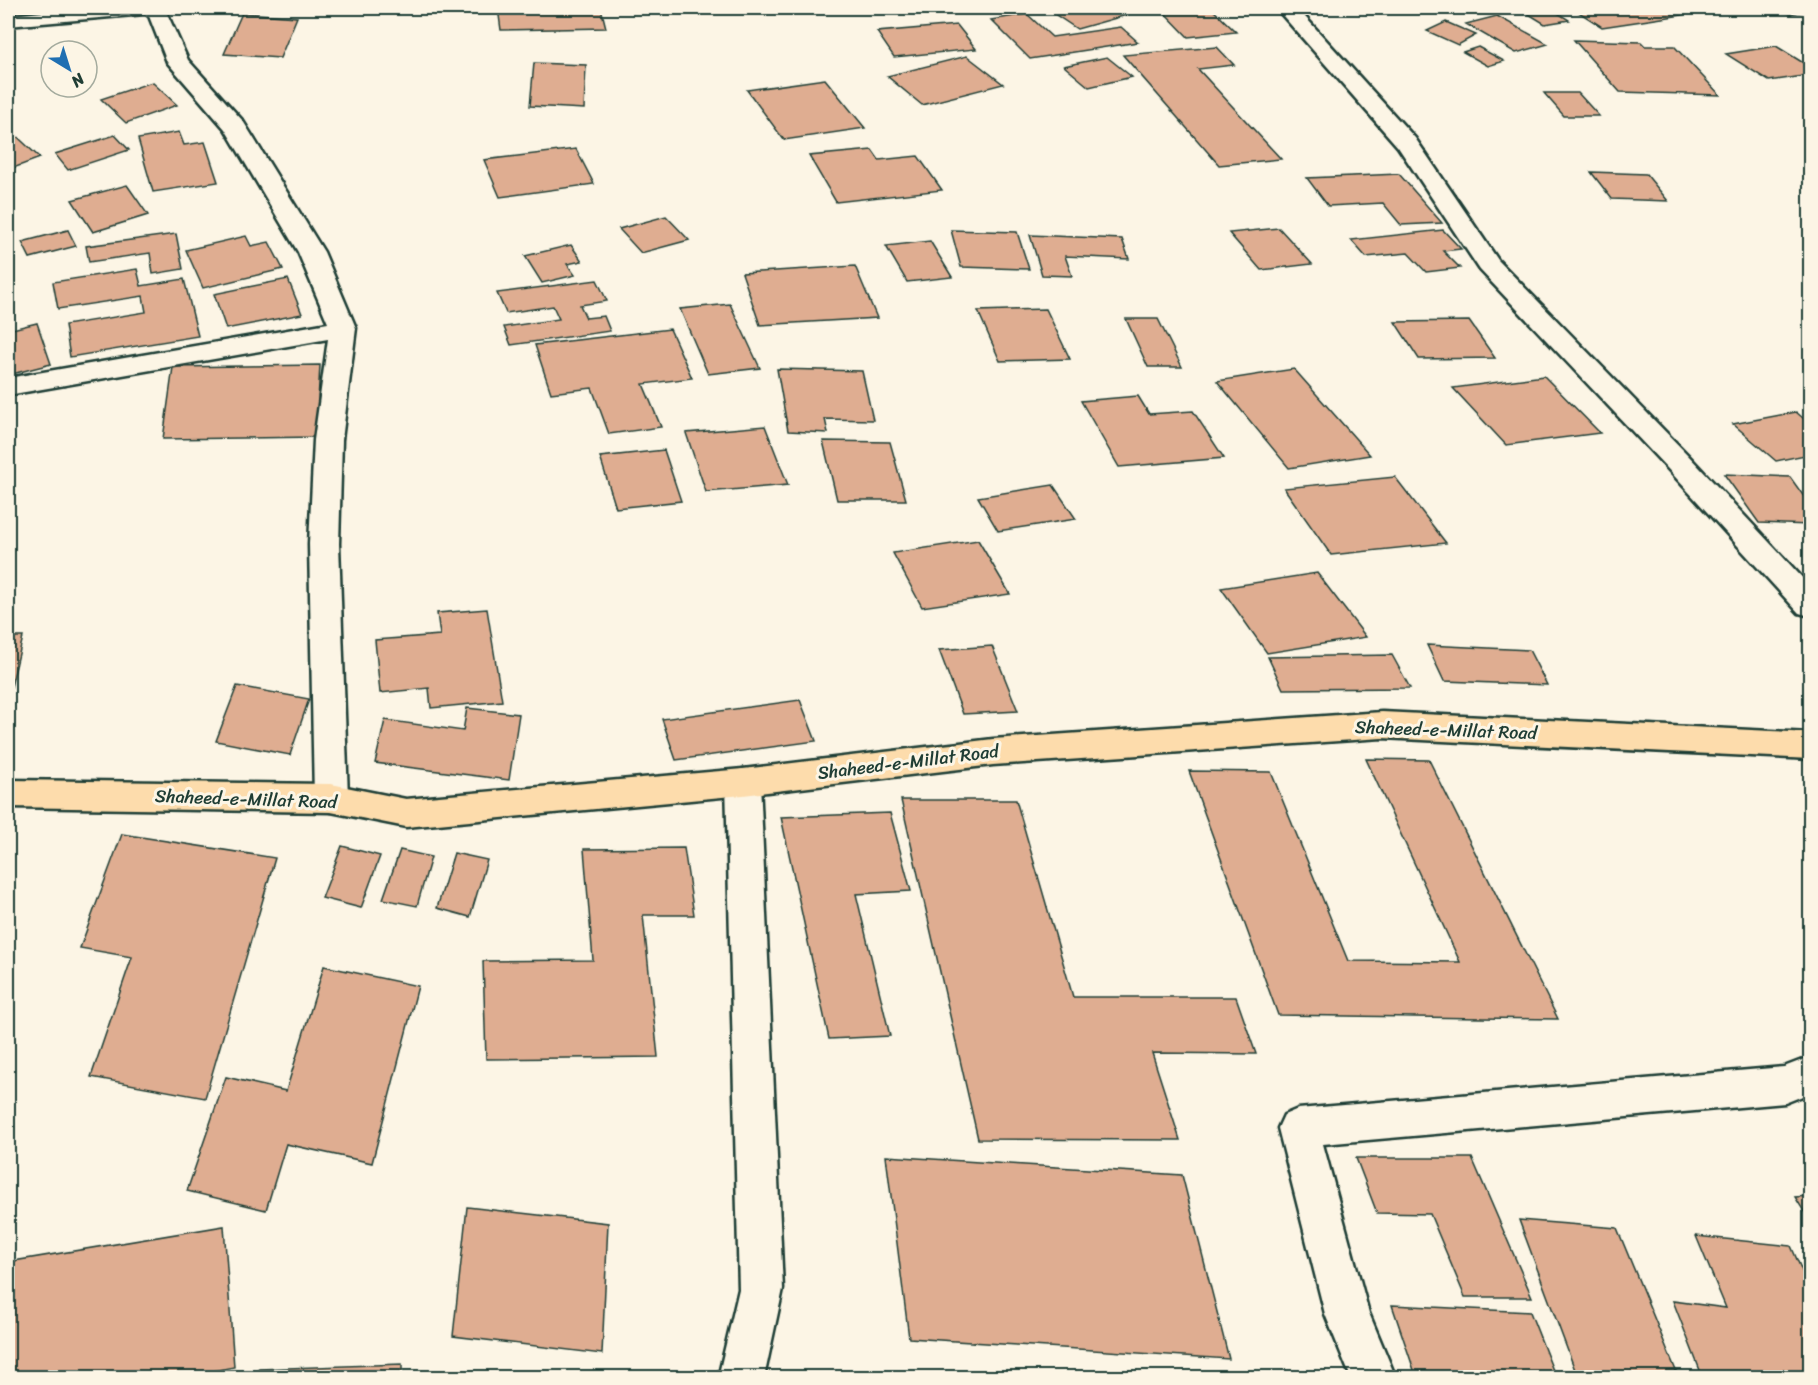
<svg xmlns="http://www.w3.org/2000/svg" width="1818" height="1385" viewBox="0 0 1818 1385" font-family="Sriracha,sans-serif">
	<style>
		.building { fill: #dfad91; stroke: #1f3d34; stroke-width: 1.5 }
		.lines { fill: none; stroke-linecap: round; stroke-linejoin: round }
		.minor-casing { stroke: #1f3d34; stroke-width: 5 }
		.major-casing { stroke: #1f3d34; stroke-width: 5 }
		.minor { fill: #fcf5e5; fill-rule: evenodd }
		.major { fill: #fddcac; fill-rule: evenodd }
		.labels { text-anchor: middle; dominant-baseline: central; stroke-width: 6; stroke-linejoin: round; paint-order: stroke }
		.street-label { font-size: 18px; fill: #1f3d34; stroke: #fcf5e5 }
	</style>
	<rect width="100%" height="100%" fill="#fcf5e5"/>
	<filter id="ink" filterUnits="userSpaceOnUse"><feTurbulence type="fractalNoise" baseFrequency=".0167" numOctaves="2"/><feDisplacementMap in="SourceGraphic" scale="12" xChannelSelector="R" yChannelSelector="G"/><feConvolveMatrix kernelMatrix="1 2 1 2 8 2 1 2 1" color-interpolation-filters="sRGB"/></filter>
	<g filter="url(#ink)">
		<path class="building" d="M498 8H601L606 28 501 30Z
			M1063 8H1116L1127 15 1077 29 1050 11Z
			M1160 8H1211L1236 32 1188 37Z
			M1519 8H1550L1569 20 1545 24Z
			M1584 8H1671L1682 15 1602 27 1574 9Z
			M1779 8H1810V10L1790 14Z
			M242 13 297 17 280 58 224 54Z
			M1027 14 1052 37 1121 27 1138 42 1030 59 991 20Z
			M1497 16 1548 44 1516 53 1466 24Z
			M1446 22 1476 35 1458 45 1427 31Z
			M957 25 976 49 894 57 877 32Z
			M1574 40 1641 42 1645 46H1674L1720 95 1620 92Z
			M1776 46 1810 67V75L1769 81 1726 54Z
			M1217 47 1234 65 1198 69 1281 159 1219 165 1123 55Z
			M1478 47 1504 61 1488 66 1463 52Z
			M967 56 1003 84 922 105 887 76Z
			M1107 57 1132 77 1089 87 1064 66Z
			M534 63 586 65 584 109 530 106Z
			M825 79 865 128 784 140 747 90Z
			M152 82 177 105 126 123 101 99Z
			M1544 93H1578L1599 116H1564Z
			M8 128 40 158 8 170Z
			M179 132 184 145 205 142 218 182 153 192 138 139Z
			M115 135 129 150 68 170 55 154Z
			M576 149 594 184 500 197 484 160Z
			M872 150 879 160 918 156 942 190 836 202 809 156Z
			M1591 172 1646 174 1668 201 1612 199Z
			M1399 174 1442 223 1401 225 1383 203 1328 206 1307 178Z
			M127 185 148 215 93 232 72 200Z
			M666 216 689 240 641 253 619 229Z
			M1279 228 1312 264 1261 270 1229 233Z
			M68 230 76 246 30 258 22 242Z
			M951 230 1017 232 1029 269 961 267Z
			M1443 230 1461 249 1443 251 1460 268 1426 272 1408 253 1366 257 1351 240Z
			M176 234 183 269 153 274 150 253 89 262 86 246Z
			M1030 235 1122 239 1129 259 1065 256 1072 276 1042 275Z
			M246 236 251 246 269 242 283 269 203 288 186 250Z
			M930 241 952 277 907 282 886 246Z
			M571 245 582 261 567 264 575 275 542 283 525 256Z
			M855 266 877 318 760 325 742 273Z
			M137 269 141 286 184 279 198 336 70 357 65 325 146 312 143 296 58 309 53 282Z
			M288 279 302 314 226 329 214 294Z
			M597 280 607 301 580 305 586 318 604 316 610 331 511 345 504 327 559 319 553 306 506 313 497 293Z
			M730 304 760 368 708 374 680 309Z
			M1046 309 1070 359 1000 361 978 311Z
			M1126 319H1158L1182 367H1148Z
			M1469 321 1495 358 1419 359 1395 322Z
			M37 323 51 364 8 375V330Z
			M670 329 692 378 643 384 661 427 609 434 592 388 551 393 535 345Z
			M320 365 316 437 163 439 173 367Z
			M777 369 862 371 873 420 825 419 828 433 788 431Z
			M1294 369 1370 455 1289 468 1217 381Z
			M1544 376 1600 433 1506 445 1453 388Z
			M1138 396 1149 414 1193 411 1224 458 1119 467 1081 401Z
			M1796 412 1810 424V454L1776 461 1733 424Z
			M765 426 788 485 706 492 686 433Z
			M823 441 890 442 906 500H837Z
			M664 450 681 501 616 508 600 457Z
			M1724 474 1790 477 1810 505V525L1759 523Z
			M1395 477 1446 543 1331 555 1284 488Z
			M1053 485 1076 519 998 531 978 497Z
			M978 540 1010 594 922 607 893 553Z
			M1317 573 1366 637 1267 653 1221 588Z
			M487 609 502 701 431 708 429 688 380 693 375 640 440 635 437 613Z
			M8 637H23L11 687H8Z
			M1427 645 1529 650 1547 685 1444 681Z
			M992 646 1018 711 963 714 939 650Z
			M1392 655 1410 688 1283 689 1268 657Z
			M237 686 309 699 290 755 216 741Z
			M800 700 816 741 676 760 662 719Z
			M467 708 519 714 509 780 375 763 385 720 463 731Z
			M1366 759 1429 760 1558 1019 1278 1015 1189 771 1271 772 1348 961 1460 962Z
			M901 800H1016L1073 997H1236L1256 1054 1152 1053 1180 1140 978 1139Z
			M890 813 911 891 856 894 890 1036 829 1039 781 817Z
			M122 834 275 858 205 1098 91 1077 132 957 80 948Z
			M342 846 380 856 361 908 322 898Z
			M684 848 694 915H643L658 1057 486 1059 483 961 593 960 584 849Z
			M400 850 431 857 417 906 383 899Z
			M454 853 487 860 470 917 437 908Z
			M324 966 418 986 372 1163 286 1144 266 1210 187 1191 226 1077 286 1091Z
			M886 1156 1182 1175 1229 1359 909 1338Z
			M1356 1158H1472L1532 1297H1465L1430 1214 1377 1213Z
			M1810 1196V1221L1795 1197Z
			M467 1207 608 1223 602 1354 453 1336Z
			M1519 1220 1617 1228 1679 1378H1578Z
			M224 1226 234 1367 176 1378H8V1262Z
			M1696 1236 1791 1246 1810 1289V1378H1703L1673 1301 1726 1308Z
			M1392 1305 1530 1312 1556 1378 1416 1376Z
			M402 1364V1378H258L259 1369Z"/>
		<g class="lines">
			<defs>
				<path id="minor" d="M84 8 165 9 188 60 243 121 324 252 356 328 342 440 339 544 348 798 343 808 331 812 319 808 314 798 309 544 314 440 328 339 8 395V378L328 323 298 252 225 129 167 62 149 16 145 14 8 26V16L12 15Z
					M1276 8H1297L1415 138 1498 260 1687 454 1810 586V616L1799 613 1667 468 1480 270 1398 147Z
					M743 769 755 772 760 782 783 1289 764 1378H718L739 1289 726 782 731 772Z
					M1810 1057V1093L1785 1103 1323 1144 1369 1313 1396 1378H1351L1325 1314 1278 1128 1284 1115 1298 1109 1784 1067Z"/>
				<path id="major" d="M1382 712 1810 733V759L1382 738 993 765 743 795 406 827 331 812 8 807V780L331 784 406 799 743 769 993 739Z"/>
			</defs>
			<use href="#minor" class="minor-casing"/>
			<use href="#major" class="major-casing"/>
			<use href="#minor" class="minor"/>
			<use href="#major" class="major"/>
		</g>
	</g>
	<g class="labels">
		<g class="street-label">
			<text transform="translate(1446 730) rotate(2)">Shaheed-e-Millat Road</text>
			<text transform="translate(908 762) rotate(-7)">Shaheed-e-Millat Road</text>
			<text transform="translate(246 799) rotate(2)">Shaheed-e-Millat Road</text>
		</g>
	</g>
	<rect width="1818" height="1385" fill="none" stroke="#fcf5e5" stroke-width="30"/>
	<rect x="15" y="15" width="1788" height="1355" fill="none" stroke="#1f3d34" stroke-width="2" filter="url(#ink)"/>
	<g transform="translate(69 69) rotate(142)"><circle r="28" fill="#fcf5e5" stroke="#a4ab9e" stroke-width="1.5"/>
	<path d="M0-4.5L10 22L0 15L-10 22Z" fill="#1f6fb2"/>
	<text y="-9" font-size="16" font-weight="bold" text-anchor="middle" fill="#1f3d34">N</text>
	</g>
</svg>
